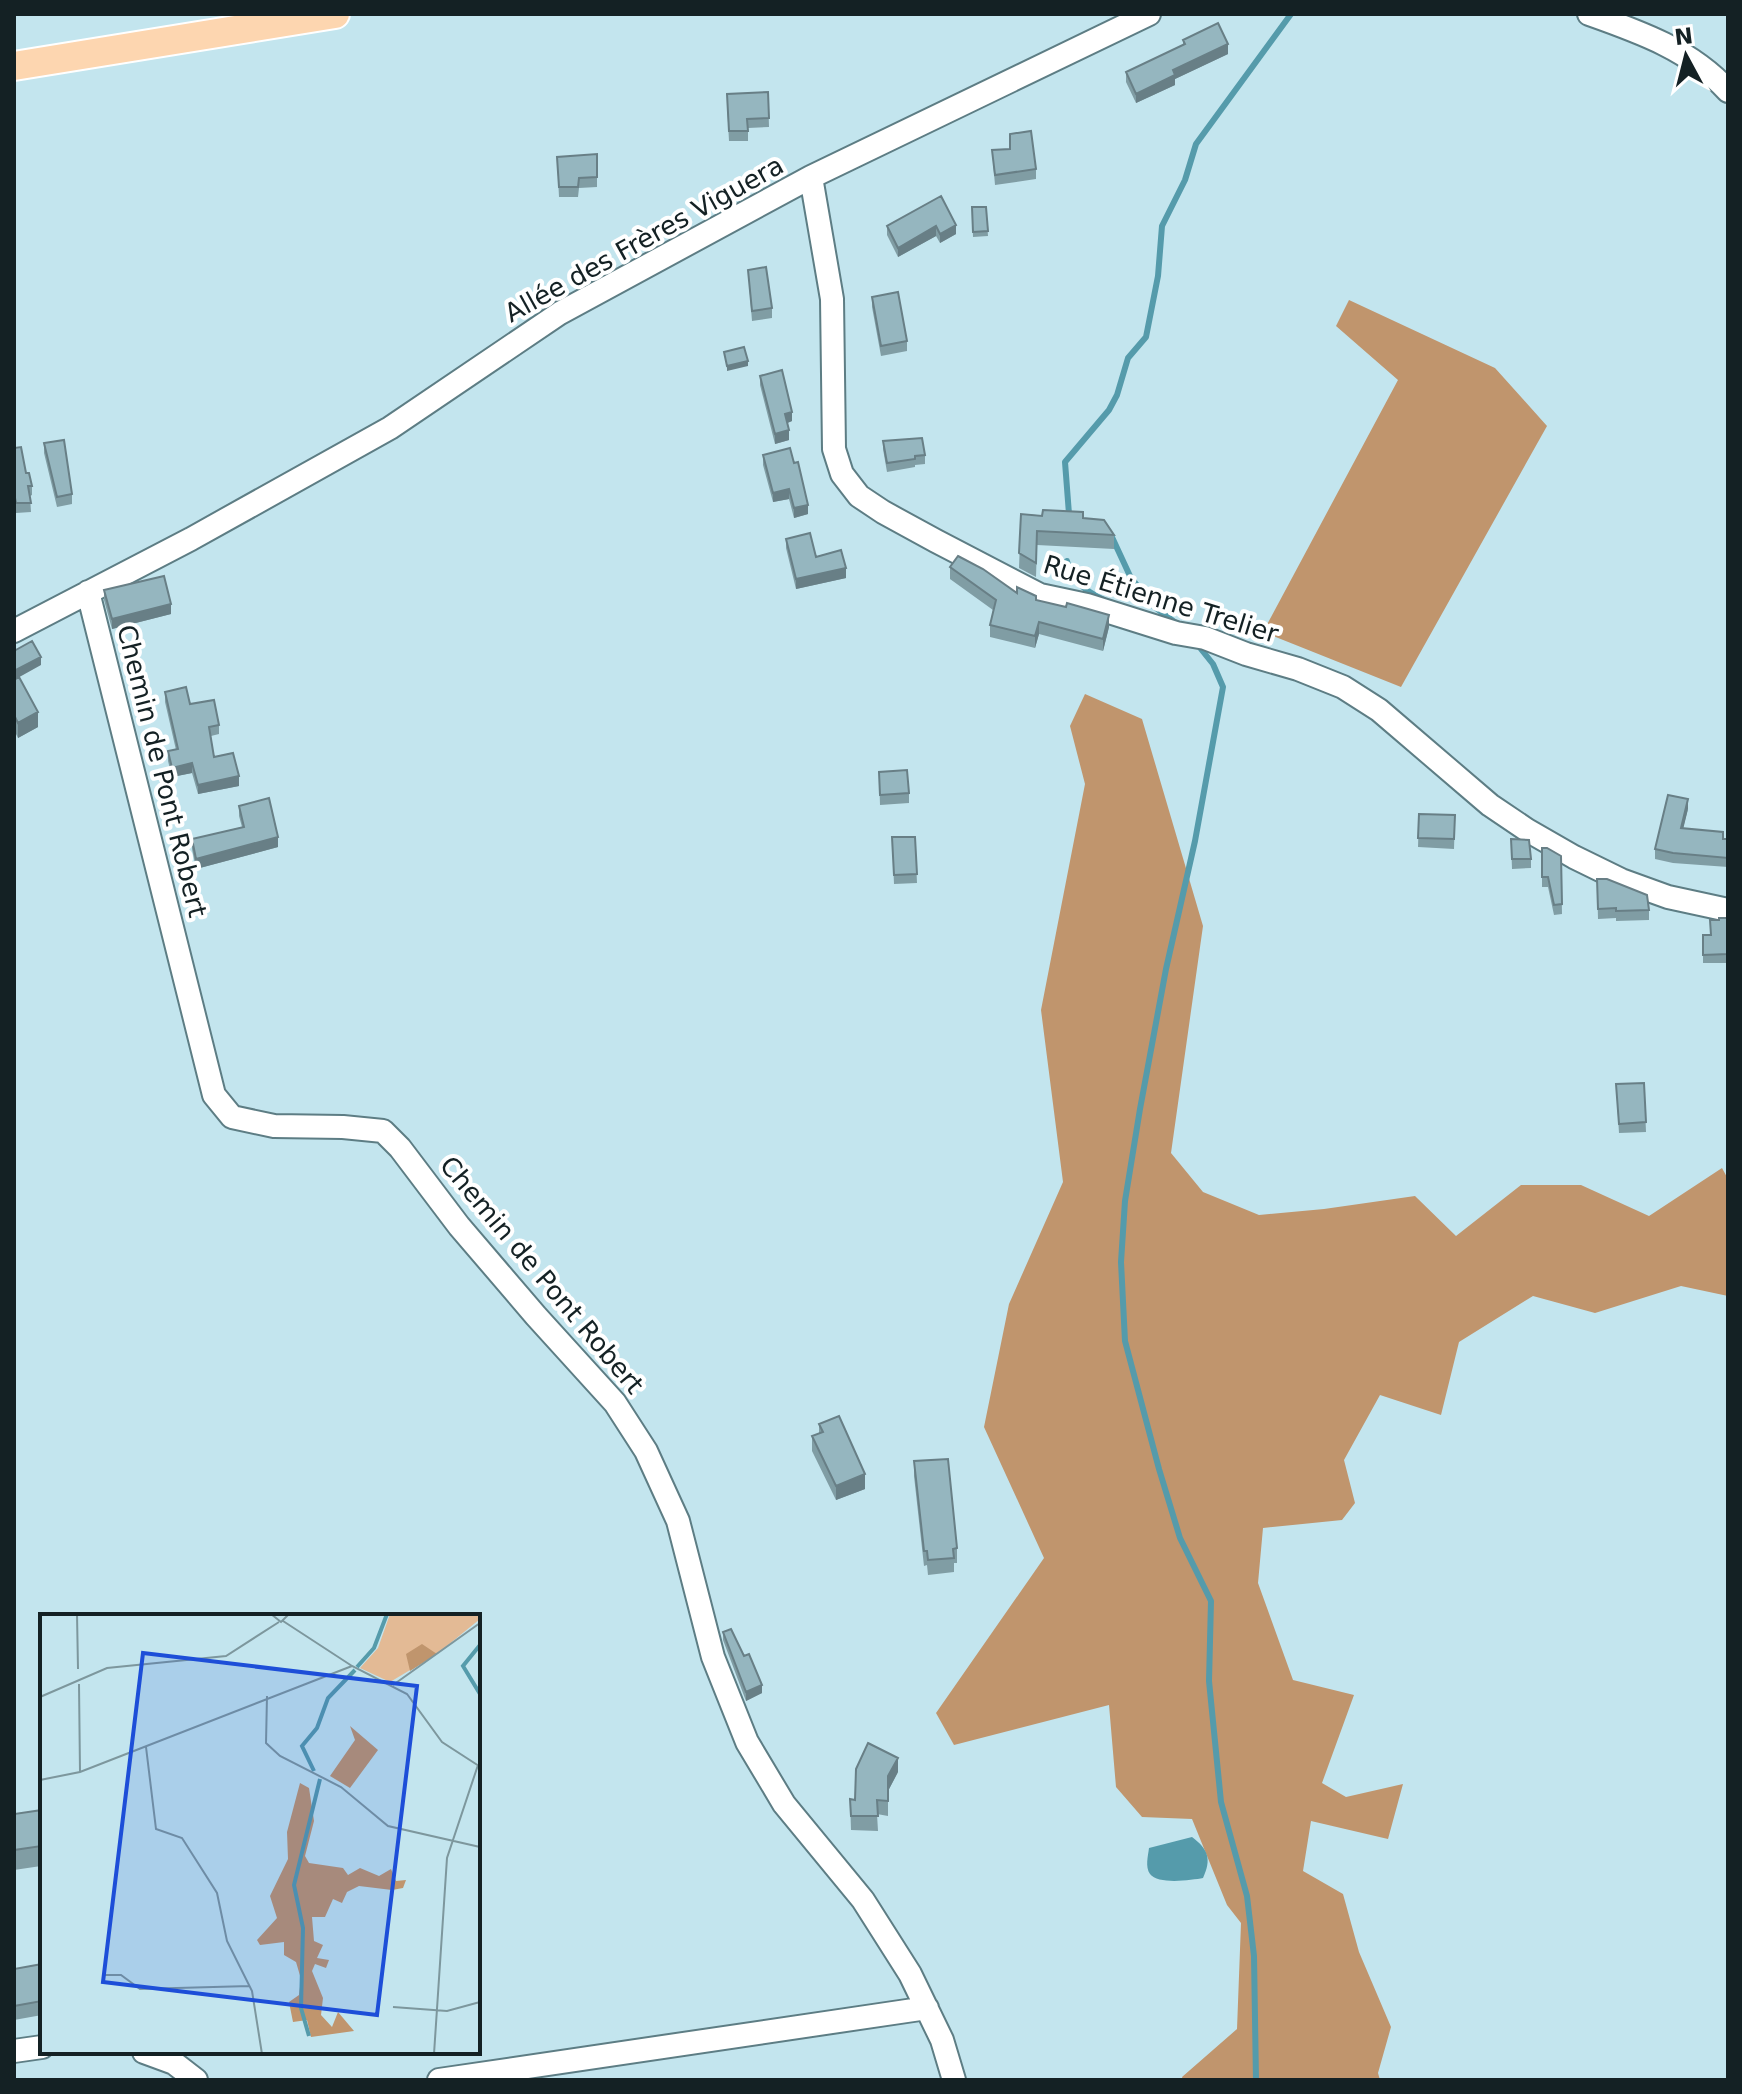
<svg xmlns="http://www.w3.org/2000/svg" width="1742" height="2094" viewBox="0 0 1742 2094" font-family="'DejaVu Sans',sans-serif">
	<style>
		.forest { fill: #c0956d }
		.water { fill: #559bab }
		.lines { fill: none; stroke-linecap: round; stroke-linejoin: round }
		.stream { stroke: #559bab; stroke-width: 6 }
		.minor-casing { stroke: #5d7d84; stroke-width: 26 }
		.major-casing { stroke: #fff; stroke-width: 32 }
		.minor { stroke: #fff; stroke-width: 22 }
		.major { stroke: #fdd6b0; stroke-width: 28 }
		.wall { fill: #809da4 }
		.shaded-wall { fill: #687f86 }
		.building { fill: #95b6bf; stroke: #687f86; stroke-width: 2 }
		.labels { text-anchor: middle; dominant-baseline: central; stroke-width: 8; stroke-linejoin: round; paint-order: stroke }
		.street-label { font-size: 26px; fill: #142124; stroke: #fff }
		.inset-river { fill: none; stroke: #559bab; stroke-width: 4 }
		.inset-road { fill: none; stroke: #7d979d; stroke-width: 2 }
		.view { fill: #1d4ed8; fill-opacity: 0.15; stroke: #1d4ed8; stroke-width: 4 }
		.inset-edge { fill: none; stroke: #142124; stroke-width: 4 }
	</style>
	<rect width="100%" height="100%" fill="#c3e5ee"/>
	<path class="forest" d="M1349 300 1495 368 1547 426 1401 687 1263 632 1398 380 1336 326Z
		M1085 694 1142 719 1203 926 1171 1153 1203 1192 1259 1215 1324 1209 1415 1196 1456 1236 1521 1185H1581L1649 1216 1722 1168 1728 1179V1296L1681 1286 1595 1313 1533 1296 1459 1342 1441 1415 1380 1395 1344 1460 1355 1503 1342 1520 1263 1528 1258 1583 1293 1680 1354 1695 1322 1783 1346 1797 1403 1784 1388 1839 1311 1821 1303 1871 1343 1894 1359 1952 1391 2027 1378 2073 1380 2080H1183L1182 2077 1237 2029 1241 1923 1227 1905 1192 1819 1142 1817 1116 1787 1109 1705 954 1745 936 1713 1044 1558 984 1427 1009 1304 1063 1182 1041 1010 1085 784 1070 726Z"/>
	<path class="water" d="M1192 1837C1208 1849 1212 1859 1203 1878 1192 1880 1158 1885 1150 1874 1145 1867 1148 1856 1149 1848Z"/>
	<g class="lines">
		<path class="stream" d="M1073 516 1069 514 1065 462 1109 410 1117 395 1128 358 1146 337 1158 276 1162 226 1185 180 1196 144 1291 14
			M1111 535 1130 576 1151 604 1177 624
			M1067 561C1071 581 1086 591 1104 600
			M1201 649 1213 664 1223 687 1195 841 1166 969 1140 1109 1125 1201 1121 1262 1125 1341 1159 1469 1180 1538 1211 1601 1209 1681 1221 1802 1247 1896 1254 1956 1256 2080"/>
		<defs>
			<path id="minor" d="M1589 14C1640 32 1691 50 1728 91
				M811 177 832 299 834 449 842 474 859 496 883 512 936 541 1040 595 1087 605 1176 633 1205 638 1246 654 1298 669 1343 687 1379 710 1490 805 1527 830 1574 857 1621 880 1668 897 1728 910
				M88 592 214 1095 232 1117 274 1126 343 1127 383 1131 400 1148 459 1226 536 1316 615 1403 646 1451 678 1521 713 1657 747 1742 784 1804 863 1900 910 1974 942 2040 954 2080
				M14 631 191 539 390 428 560 313 811 177 1149 14
				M14 2051 42 2047
				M144 2052 174 2063 196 2080
				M439 2080 927 2008"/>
			<path id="major" d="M14 66 335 14"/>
		</defs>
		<use href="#minor" class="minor-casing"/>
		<use href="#major" class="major-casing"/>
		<use href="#minor" class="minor"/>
		<use href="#major" class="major"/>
	</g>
	<path class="wall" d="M1183 40 1228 54 1175 79V85L1136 103 1126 82V72L1183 45Z
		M768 92 769 127 748 128V141H729L727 104Z
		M1010 149 1036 169V179L995 185 992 150Z
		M597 154V187L579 188 578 197H559L557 157Z
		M941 196 956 234 940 243 936 236 898 257 887 235V226Z
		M972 207H986L988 236 973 237Z
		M748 270 772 308V318L752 321Z
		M872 297 907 341V351L881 356 872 307Z
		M760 376 792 421 787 423 789 440 775 444 760 385Z
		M883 441 925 455V464L915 465V467L887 472 883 449Z
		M44 443 72 494V504L57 507 44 453Z
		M14 448 32 486V495L30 496 31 512 16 513 14 503Z
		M763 455 808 514 794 518 789 499 773 502 763 465Z
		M1021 514 1083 518 1114 535V549L1037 545 1036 577 1019 568Z
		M786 539 816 557 846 578 796 589 786 548Z
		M950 567 1109 627 1103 651 1039 634 1035 648 990 637V625L993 610 950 579Z
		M104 590 171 614 112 629 104 600Z
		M14 680 38 727 18 738 14 730Z
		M165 692 190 704 219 725V734L211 736 214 757 239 786 198 794 192 773 172 777 168 761V751L176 750 165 702Z
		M879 772 909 793V803L880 805Z
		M239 806 278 847 196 869 192 849V839L242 827 239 816Z
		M1688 809 1683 828 1728 839V867L1673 863 1655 859V849Z
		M1419 814 1455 815 1454 849 1418 847Z
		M892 837H915L917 883 894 884Z
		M1511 839 1531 859V868L1512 869Z
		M1542 848 1561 856 1562 914 1554 915 1548 887H1542Z
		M1597 879 1649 910V920L1616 921V918L1598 919Z
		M1728 918V963H1703V935H1711L1719 920Z
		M1644 1083 1646 1132 1619 1133 1616 1084Z
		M819 1424 865 1489 836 1500 812 1451V1436L819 1434Z
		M914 1461 957 1548V1563H954V1572L928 1575 927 1565 924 1566 914 1476Z
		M723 1632 762 1693 746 1701 723 1640Z
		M898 1772 888 1791V1816L877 1814 878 1831 851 1830 850 1799 855 1800Z
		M42 1810V1869L41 1866 14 1870V1814Z
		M42 1964V2015L14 2020V1969Z"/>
	<path class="shaded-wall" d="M1228 44V54L1175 79V85L1136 103V94L1173 70Z
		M956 225V234L940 243V234Z
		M936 226V236L898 257V248Z
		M748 361V366L727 371V366Z
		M792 412V421L785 424V414Z
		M789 430V440L775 444V434Z
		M789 489V499L773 502V493Z
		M808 505V514L794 518V508Z
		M846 568V578L796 589V579Z
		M171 604V614L112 629V619Z
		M1109 615V627L1103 651V639Z
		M1039 622V634L1035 648V636Z
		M41 657V665L14 680V671Z
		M38 712V727L18 738V723Z
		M192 763V773L172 777V768Z
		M239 776V786L198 794V785Z
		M1688 799V809L1681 838V828Z
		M278 837V847L196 869V859Z
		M865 1474V1489L836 1500V1486Z
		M762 1685V1693L746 1701V1692Z
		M898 1758V1772L888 1791V1816V1776Z"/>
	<path class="building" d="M1218 23 1228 44 1173 70 1175 75 1136 94 1126 72 1185 44 1183 40Z
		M768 92 769 118 747 119 748 131H729L727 94Z
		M1031 131 1036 169 995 175 992 150 1010 149V134Z
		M597 154V177L579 178 578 187H559L557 157Z
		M941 196 956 225 940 234 936 226 898 248 887 226Z
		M972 207H986L988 231 973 232Z
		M766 267 772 308 752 311 748 270Z
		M898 292 907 341 881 346 872 297Z
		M744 347 748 361 727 366 724 352Z
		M782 370 792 412 785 414 789 430 775 434 760 376Z
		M922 438 925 455 915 456V459L887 463 883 441Z
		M64 440 72 494 57 497 44 443Z
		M21 447 26 473H29L32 486H28L31 503H16L14 493V448Z
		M790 448 794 463 798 462 808 505 794 508 789 489 773 493 763 455Z
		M1043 510 1083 512V518L1104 520 1114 535 1037 531 1036 563 1019 553 1021 514 1042 516Z
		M810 533 816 557 841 550 846 568 796 579 786 539Z
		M958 556 983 569 1017 593V587L1036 596V600L1066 607 1067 603 1109 615 1103 639 1039 622 1035 636 990 625 996 600 950 567Z
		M164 576 171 604 112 619 104 590Z
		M32 641 41 657 14 671V651Z
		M19 677 38 712 18 723 14 715V680Z
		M186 687 190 704 214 700 219 725 209 727 214 757 233 753 239 776 198 785 192 763 172 768 168 751 178 749 165 692Z
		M907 770 909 793 880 795 879 772Z
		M1668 795 1688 799 1681 828 1723 832V839H1728V858L1673 853 1655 849Z
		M269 798 278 837 196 859 192 839 244 827 239 806Z
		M1419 814 1455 815 1454 839 1418 838Z
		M892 837H915L917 874 894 875Z
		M1511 839 1529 840 1531 859H1512Z
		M1542 848H1547L1561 856 1562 904 1554 905 1548 877H1542Z
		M1597 879H1607L1647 895 1649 910 1616 911V908L1598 909Z
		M1719 918H1728V954L1703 955V935H1711L1710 920H1719Z
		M1644 1083 1646 1122 1619 1124 1616 1084Z
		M839 1416 865 1474 836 1486 812 1436 823 1432 819 1424Z
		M948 1459 957 1548 953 1549 954 1558 928 1560 927 1551H924L914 1461Z
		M731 1629 744 1656 749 1654 762 1685 746 1692 723 1632Z
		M868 1743 898 1758 888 1776V1801L877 1800 878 1816H851L850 1799 855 1800 856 1769Z
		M42 1810V1850L41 1846 14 1850V1814Z
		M42 1964V2001L14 2006V1969Z"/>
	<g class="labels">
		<g class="street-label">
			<text transform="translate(644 239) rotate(-29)">Allée des Frères Viguera</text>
			<text transform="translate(1161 599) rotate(17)">Rue Étienne Trelier</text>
			<text transform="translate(162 771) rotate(76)">Chemin de Pont Robert</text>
			<text transform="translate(542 1275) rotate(50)">Chemin de Pont Robert</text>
		</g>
	</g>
	<g transform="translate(40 1614)">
		<rect width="440" height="440" fill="#c3e5ee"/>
		<path d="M350 0H440V5L397 40 350 68 320 54 338 34Z" fill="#e3ba95"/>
		<path d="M382 30 397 40 370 57 366 40ZM310 112 338 136 310 174 290 162 315 126ZM260 169 269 174 274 207 265 242 269 249 303 254 308 261 320 254 339 262 351 255 356 267 366 266 363 274 352 276 319 272 307 278 302 289 293 285 285 303H272L274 327 283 331 277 344 289 346 286 354 275 350 272 357 283 384 281 401 292 413 298 398 314 417 271 423 267 406 253 408 249 388 259 381 261 365 256 348 244 341V328L220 331 217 326 237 304 230 282 248 245 247 218Z" fill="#c0956d"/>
		<path class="inset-river" d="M440 31 423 52 440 80M317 53 334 34 347 0M274 157 262 132 277 114 288 84 315 56M269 422 261 394 263 314 254 271 280 165"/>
		<path class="inset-road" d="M37 0 38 55M231 0 241 8 249 0M243 7 312 52 367 80 402 128 439 152M39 70 40 158M353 71 440 9M227 82 226 129 240 142 301 173 348 212 440 233M0 83 67 54 186 42 239 8M106 133 116 215 142 224 177 279 187 327 212 377 222 440M0 166 40 158 312 52M63 361H81L100 375 210 372M353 393 407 397 440 388M394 440 407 244 438 151"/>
		<path class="view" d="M103 39 377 72 337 401 63 368Z"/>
		<rect width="440" height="440" class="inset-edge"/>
	</g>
	<rect width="1742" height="2094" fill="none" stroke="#142124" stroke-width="32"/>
	<g transform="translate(1686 56) rotate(353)" stroke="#ffffff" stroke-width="6" paint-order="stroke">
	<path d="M0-6L14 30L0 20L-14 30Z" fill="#142124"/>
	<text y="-12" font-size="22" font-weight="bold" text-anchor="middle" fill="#142124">N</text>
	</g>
</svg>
